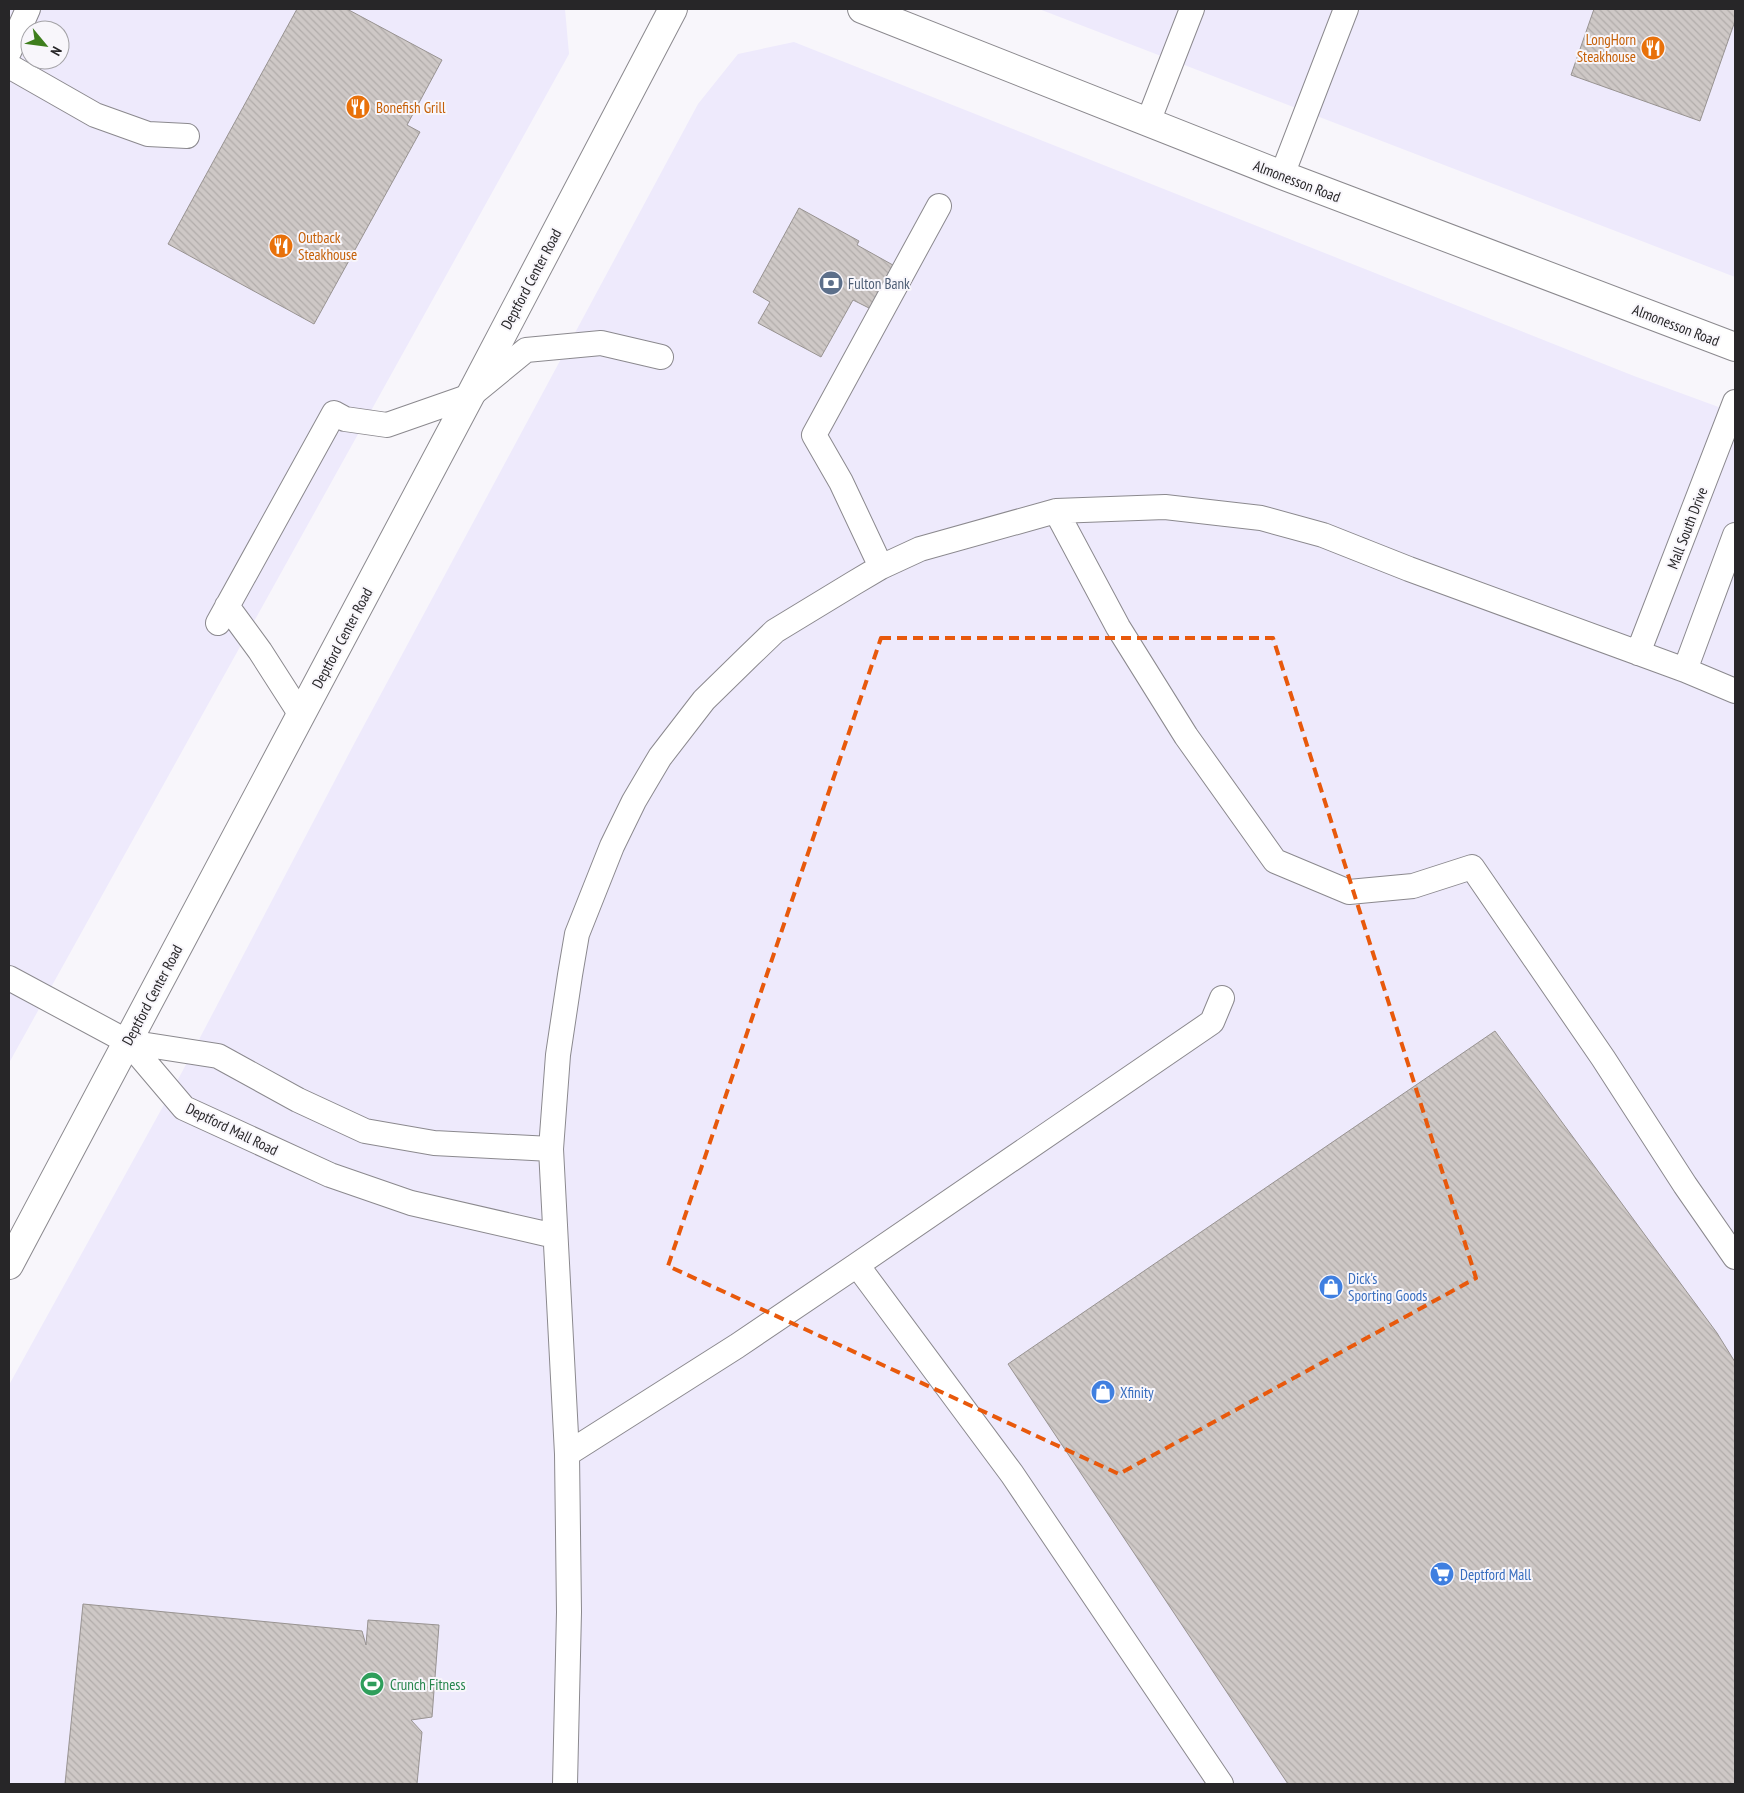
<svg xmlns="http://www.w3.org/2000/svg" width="1744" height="1793" viewBox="0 0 1744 1793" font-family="'PT Sans Narrow',sans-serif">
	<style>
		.commercial { fill: #eeeafc; fill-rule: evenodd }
		.building { fill: url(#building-back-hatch); stroke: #989391 }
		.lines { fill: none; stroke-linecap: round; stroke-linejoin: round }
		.service-casing { stroke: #8b898e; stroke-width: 26 }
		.primary-casing { stroke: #8b898e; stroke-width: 30 }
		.service { stroke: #fff; stroke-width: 24 }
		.primary { stroke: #fff; stroke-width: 28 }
		.marked { fill: none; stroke: #e8590c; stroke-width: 4; stroke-dasharray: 10 6; stroke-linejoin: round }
		.labels { text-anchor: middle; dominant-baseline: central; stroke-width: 4; stroke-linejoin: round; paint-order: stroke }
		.food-label { font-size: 15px; fill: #c56008; stroke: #f8f6fb; text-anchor: start }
		.street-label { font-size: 15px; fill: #272628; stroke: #f8f6fb }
		.service-label { font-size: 15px; fill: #4e5e75; stroke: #f8f6fb; text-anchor: start }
		.shop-label { font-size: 15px; fill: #366cbe; stroke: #f8f6fb; text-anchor: start }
		.leisure-label { font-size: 15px; fill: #27864d; stroke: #f8f6fb; text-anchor: start }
	</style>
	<defs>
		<pattern id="building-back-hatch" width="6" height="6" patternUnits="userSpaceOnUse" patternTransform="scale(1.25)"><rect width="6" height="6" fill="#cec8c6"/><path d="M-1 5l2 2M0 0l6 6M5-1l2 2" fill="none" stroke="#b1acaa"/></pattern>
	</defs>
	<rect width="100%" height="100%" fill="#f8f6fb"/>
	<path class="commercial" d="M9 9H565L569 54 9 1063ZM30 30H60V60H30Z
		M1039 9H1735V277Z
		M794 42 1634 376 1735 413V1784H9V1385L182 1072 354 744 698 104 738 54Z"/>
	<path class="building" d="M297 9H347L442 60 407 125 420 132 314 324 168 244Z
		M1594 9H1735V21L1700 121 1571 75Z
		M799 208 859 241 857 245 909 274 871 309 853 300 821 357 758 323 770 302 753 292Z
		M1495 1031 1717 1333 1735 1362V1784H1288L1008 1364Z
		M83 1604 362 1631 366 1645 368 1620 439 1625 432 1717 411 1720 422 1732 417 1784H65Z"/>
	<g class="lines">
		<defs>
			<path id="service" d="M9 52 28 9
				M9 66 95 115 148 134 187 136
				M1148 122 1192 9
				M1282 175 1346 9
				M1056 511 1118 627 1186 736 1275 861 1349 892 1413 886 1472 867 1603 1058 1685 1185 1735 1257
				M881 567 841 482 814 435 939 206
				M227 606 260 651 301 715
				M218 623 334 413 345 419 387 425 470 396 526 350 601 343 661 357
				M1638 653 1735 402
				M1685 670 1735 535
				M9 978 128 1042 218 1056 298 1100 365 1131 434 1143 551 1149
				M128 1042 184 1108 330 1175 411 1203 555 1236
				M567 1454 737 1346 857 1265
				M565 1784 569 1612 567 1454 551 1149 558 1055 570 975 577 934 612 846 634 801 660 757 704 700 749 656 775 631 854 583 881 567 920 549 1056 511 1165 507 1261 518 1323 535 1409 569 1685 670 1735 691
				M1221 1784 1012 1474 857 1265 1212 1022 1222 998"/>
			<path id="primary" d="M862 9 1282 175 1735 347
				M9 1265 470 396 673 9"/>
		</defs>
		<use href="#service" class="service-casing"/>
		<use href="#primary" class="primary-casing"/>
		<use href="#service" class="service"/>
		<use href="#primary" class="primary"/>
	</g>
	<path class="marked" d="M881 638H1273L1476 1278 1119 1474 668 1266Z"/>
	<defs>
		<symbol id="restaurant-disc" viewBox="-11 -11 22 22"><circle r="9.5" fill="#e8710a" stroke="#f8f6fb"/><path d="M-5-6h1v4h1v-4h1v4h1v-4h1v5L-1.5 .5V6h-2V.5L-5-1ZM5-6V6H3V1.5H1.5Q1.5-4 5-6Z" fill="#fff"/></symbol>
		<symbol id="bank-disc" viewBox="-11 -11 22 22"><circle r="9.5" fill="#5c6f8a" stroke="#f8f6fb"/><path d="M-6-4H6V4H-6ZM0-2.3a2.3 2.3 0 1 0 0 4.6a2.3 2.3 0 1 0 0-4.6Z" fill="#fff"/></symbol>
		<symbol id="shop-disc" viewBox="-11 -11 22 22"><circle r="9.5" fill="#3f7fe0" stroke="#f8f6fb"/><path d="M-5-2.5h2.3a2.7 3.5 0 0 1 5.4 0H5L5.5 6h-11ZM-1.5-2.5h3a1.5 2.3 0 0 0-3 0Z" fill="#fff"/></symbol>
		<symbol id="supermarket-disc" viewBox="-11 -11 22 22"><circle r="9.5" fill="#3f7fe0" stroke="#f8f6fb"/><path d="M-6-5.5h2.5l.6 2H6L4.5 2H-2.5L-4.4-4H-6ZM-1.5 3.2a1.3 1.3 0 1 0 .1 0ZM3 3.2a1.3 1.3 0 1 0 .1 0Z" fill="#fff"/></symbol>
		<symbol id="stadium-disc" viewBox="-11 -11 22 22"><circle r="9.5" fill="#2e9e5b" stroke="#f8f6fb"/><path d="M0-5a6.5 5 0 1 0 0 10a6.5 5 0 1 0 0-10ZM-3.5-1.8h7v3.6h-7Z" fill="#fff"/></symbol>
	</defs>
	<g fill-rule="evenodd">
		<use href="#restaurant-disc" x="1639" y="34" width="28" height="28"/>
		<use href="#restaurant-disc" x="344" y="93" width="28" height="28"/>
		<use href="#restaurant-disc" x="267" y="232" width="28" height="28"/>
		<use href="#bank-disc" x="817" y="269" width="28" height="28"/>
		<use href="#shop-disc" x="1317" y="1273" width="28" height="28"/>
		<use href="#shop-disc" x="1089" y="1378" width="28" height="28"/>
		<use href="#supermarket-disc" x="1428" y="1560" width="28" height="28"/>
		<use href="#stadium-disc" x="358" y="1670" width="28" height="28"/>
	</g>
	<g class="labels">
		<g class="food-label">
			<text x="1636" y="39" text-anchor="end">LongHorn<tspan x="1636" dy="17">Steakhouse</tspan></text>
			<text x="376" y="107">Bonefish Grill</text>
			<text x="298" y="237">Outback<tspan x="298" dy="17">Steakhouse</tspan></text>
		</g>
		<g class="street-label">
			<text transform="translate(1297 181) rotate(21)">Almonesson Road</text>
			<text transform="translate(531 279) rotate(-62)">Deptford Center Road</text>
			<text transform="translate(1676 325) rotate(21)">Almonesson Road</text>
			<text transform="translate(1687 528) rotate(-69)">Mall South Drive</text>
			<text transform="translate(342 638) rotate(-62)">Deptford Center Road</text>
			<text transform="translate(152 995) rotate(-62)">Deptford Center Road</text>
			<text transform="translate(232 1129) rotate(26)">Deptford Mall Road</text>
		</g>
		<g class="service-label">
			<text x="848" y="283">Fulton Bank</text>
		</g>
		<g class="shop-label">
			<text x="1348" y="1278">Dick's<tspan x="1348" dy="17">Sporting Goods</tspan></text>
			<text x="1120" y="1392">Xfinity</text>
			<text x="1460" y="1574">Deptford Mall</text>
		</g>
		<g class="leisure-label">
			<text x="390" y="1684">Crunch Fitness</text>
		</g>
	</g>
	<rect width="1744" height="1793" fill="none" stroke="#272628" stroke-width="20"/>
	<g transform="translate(45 45) rotate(119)"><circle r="24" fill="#f8f6fb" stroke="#a4a3a7"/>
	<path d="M0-4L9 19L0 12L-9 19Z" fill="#3e7e1d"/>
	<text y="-8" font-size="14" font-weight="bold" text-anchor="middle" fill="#272628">N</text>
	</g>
</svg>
